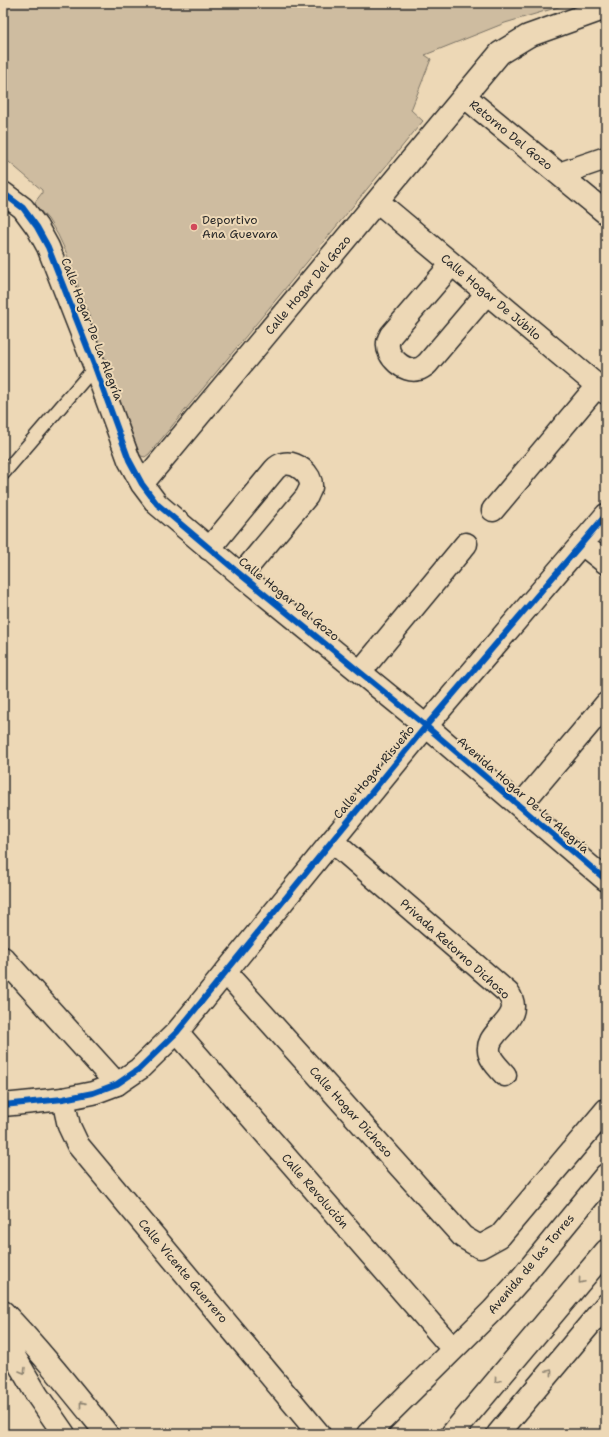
<svg xmlns="http://www.w3.org/2000/svg" width="609" height="1437" viewBox="0 0 609 1437" font-family="'Shantell Sans',sans-serif">
	<style>
		.green { fill: #cebca0; stroke: #7c7466 }
		.lines { fill: none; stroke-linecap: round; stroke-linejoin: round }
		.lane-casing { stroke: #2b2b2b; stroke-width: 15 }
		.street-casing { stroke: #2b2b2b; stroke-width: 25 }
		.secondary-casing { stroke: #2b2b2b; stroke-width: 25 }
		.highway-casing { stroke: #2b2b2b; stroke-width: 25 }
		.lane { stroke: #edd8b6; stroke-width: 12 }
		.street { stroke: #edd8b6; stroke-width: 22 }
		.secondary { stroke: #edd8b6; stroke-width: 22 }
		.highway { stroke: #edd8b6; stroke-width: 22 }
		.cycleway-casing { stroke: #edd8b6; stroke-width: 8 }
		.cycleway { stroke: #0057b8; stroke-width: 6 }
		.oneway { stroke: #8c8270 }
		.poi-dot { fill: #d1495b; stroke: #edd8b6; stroke-width: 1.5 }
		.labels { text-anchor: middle; dominant-baseline: central; stroke-width: 4; stroke-linejoin: round; paint-order: stroke }
		.street-label { font-size: 12px; fill: #2b2b2b; stroke: #edd8b6 }
		.poi-label { font-size: 12px; fill: #2b2b2b; stroke: #edd8b6; text-anchor: start }
	</style>
	<rect width="100%" height="100%" fill="#edd8b6"/>
	<filter id="ink" filterUnits="userSpaceOnUse"><feTurbulence type="fractalNoise" baseFrequency=".025" numOctaves="2"/><feDisplacementMap in="SourceGraphic" scale="8" xChannelSelector="R" yChannelSelector="G"/><feConvolveMatrix kernelMatrix="1 2 1 2 8 2 1 2 1" color-interpolation-filters="sRGB"/></filter>
	<g filter="url(#ink)">
		<path class="green" d="M3 3H572L505 23 425 55 431 59 411 110 423 121 149 454 145 457 141 456 139 453 66 252 58 235 48 219 35 205V202L42 193V190L3 157Z"/>
		<g class="lines">
			<defs>
				<path id="lane" d="M3 474 95 367"/>
				<path id="street" d="M464 96 606 213
					M559 174 606 158
					M3 193 23 208 37 227 48 247 95 367 129 460 142 484 157 504 241 575 426 726 606 880
					M377 201 606 393
					M452 264 391 335C390 337 388 340 388 343 386 357 405 373 418 369 421 369 424 366 427 364L487 293
					M142 484 500 53 528 36 606 8
					M493 510 597 386
					M582 544 606 563
					M209 549 275 469C277 467 280 465 283 464 296 461 312 474 311 487 310 490 308 493 307 496L241 575
					M360 672 466 544
					M520 806 606 704
					M332 841 508 993C528 1021 481 1031 490 1055 492 1062 500 1069 505 1075
					M3 958 117 1084
					M226 973 463 1237 480 1247 500 1236 606 1110
					M177 1032 453 1349
					M63 1099 69 1126 78 1145 319 1434
					M3 1312C40 1350 73 1392 107 1434
					M3 1337 37 1395 64 1434
					M368 1434 493 1310 519 1281 606 1175"/>
				<path id="secondary" d="M3 1105 63 1099 93 1093 117 1084 139 1069 177 1032 332 841 426 726 606 515"/>
				<path id="highway" d="M452 1434 606 1251
					M498 1434 606 1305"/>
			</defs>
			<use href="#lane" class="lane-casing"/>
			<use href="#street" class="street-casing"/>
			<use href="#secondary" class="secondary-casing"/>
			<use href="#highway" class="highway-casing"/>
			<use href="#lane" class="lane"/>
			<use href="#street" class="street"/>
			<use href="#secondary" class="secondary"/>
			<use href="#highway" class="highway"/>
			<defs>
				<path id="cycleway" d="M3 193 23 208 37 227 48 247 95 367 129 460 142 484 157 504 241 575 426 726 606 880
					M3 1105 63 1099 93 1093 117 1084 139 1069 177 1032 332 841 426 726 606 515"/>
			</defs>
			<use href="#cycleway" class="cycleway-casing"/>
			<use href="#cycleway" class="cycleway"/>
		</g>
		<defs><path id="oneway-chevron" d="M-2-3.5L2.5 0L-2 3.5" fill="none" stroke-width="1.6" stroke-linecap="round" stroke-linejoin="round"/></defs>
		<g class="oneway">
			<use href="#oneway-chevron" transform="translate(581 1281) rotate(130)"/>
			<use href="#oneway-chevron" transform="translate(23 1371) rotate(59)"/>
			<use href="#oneway-chevron" transform="translate(550 1372) rotate(-50)"/>
			<use href="#oneway-chevron" transform="translate(497 1380) rotate(130)"/>
			<use href="#oneway-chevron" transform="translate(82 1404) rotate(-129)"/>
		</g>
	</g>
	<circle class="poi-dot" cx="194" cy="227" r="4"/>
	<g class="labels">
		<g class="street-label">
			<text transform="translate(511 135) rotate(39)">Retorno Del Gozo</text>
			<text transform="translate(308 285) rotate(-50)">Calle Hogar Del Gozo</text>
			<text transform="translate(491 297) rotate(40)">Calle Hogar De Júbilo</text>
			<text transform="translate(92 329) rotate(69)">Calle Hogar De La Alegría</text>
			<text transform="translate(289 599) rotate(39)">Calle Hogar Del Gozo</text>
			<text transform="translate(374 772) rotate(-50)">Calle Hogar Risueño</text>
			<text transform="translate(523 795) rotate(41)">Avenida Hogar De La Alegría</text>
			<text transform="translate(455 949) rotate(42)">Privada Retorno Dichoso</text>
			<text transform="translate(351 1112) rotate(48)">Calle Hogar Dichoso</text>
			<text transform="translate(315 1191) rotate(49)">Calle Revolución</text>
			<text transform="translate(531 1264) rotate(-50)">Avenida de las Torres</text>
			<text transform="translate(183 1271) rotate(50)">Calle Vicente Guerrero</text>
		</g>
		<g class="poi-label">
			<text x="202" y="220">Deportivo<tspan x="202" dy="14">Ana Guevara</tspan></text>
		</g>
	</g>
	<rect width="609" height="1437" fill="none" stroke="#edd8b6" stroke-width="16"/>
	<rect x="8" y="8" width="593" height="1421" fill="none" stroke="#2b2b2b" stroke-width="1.5" filter="url(#ink)"/>
</svg>
